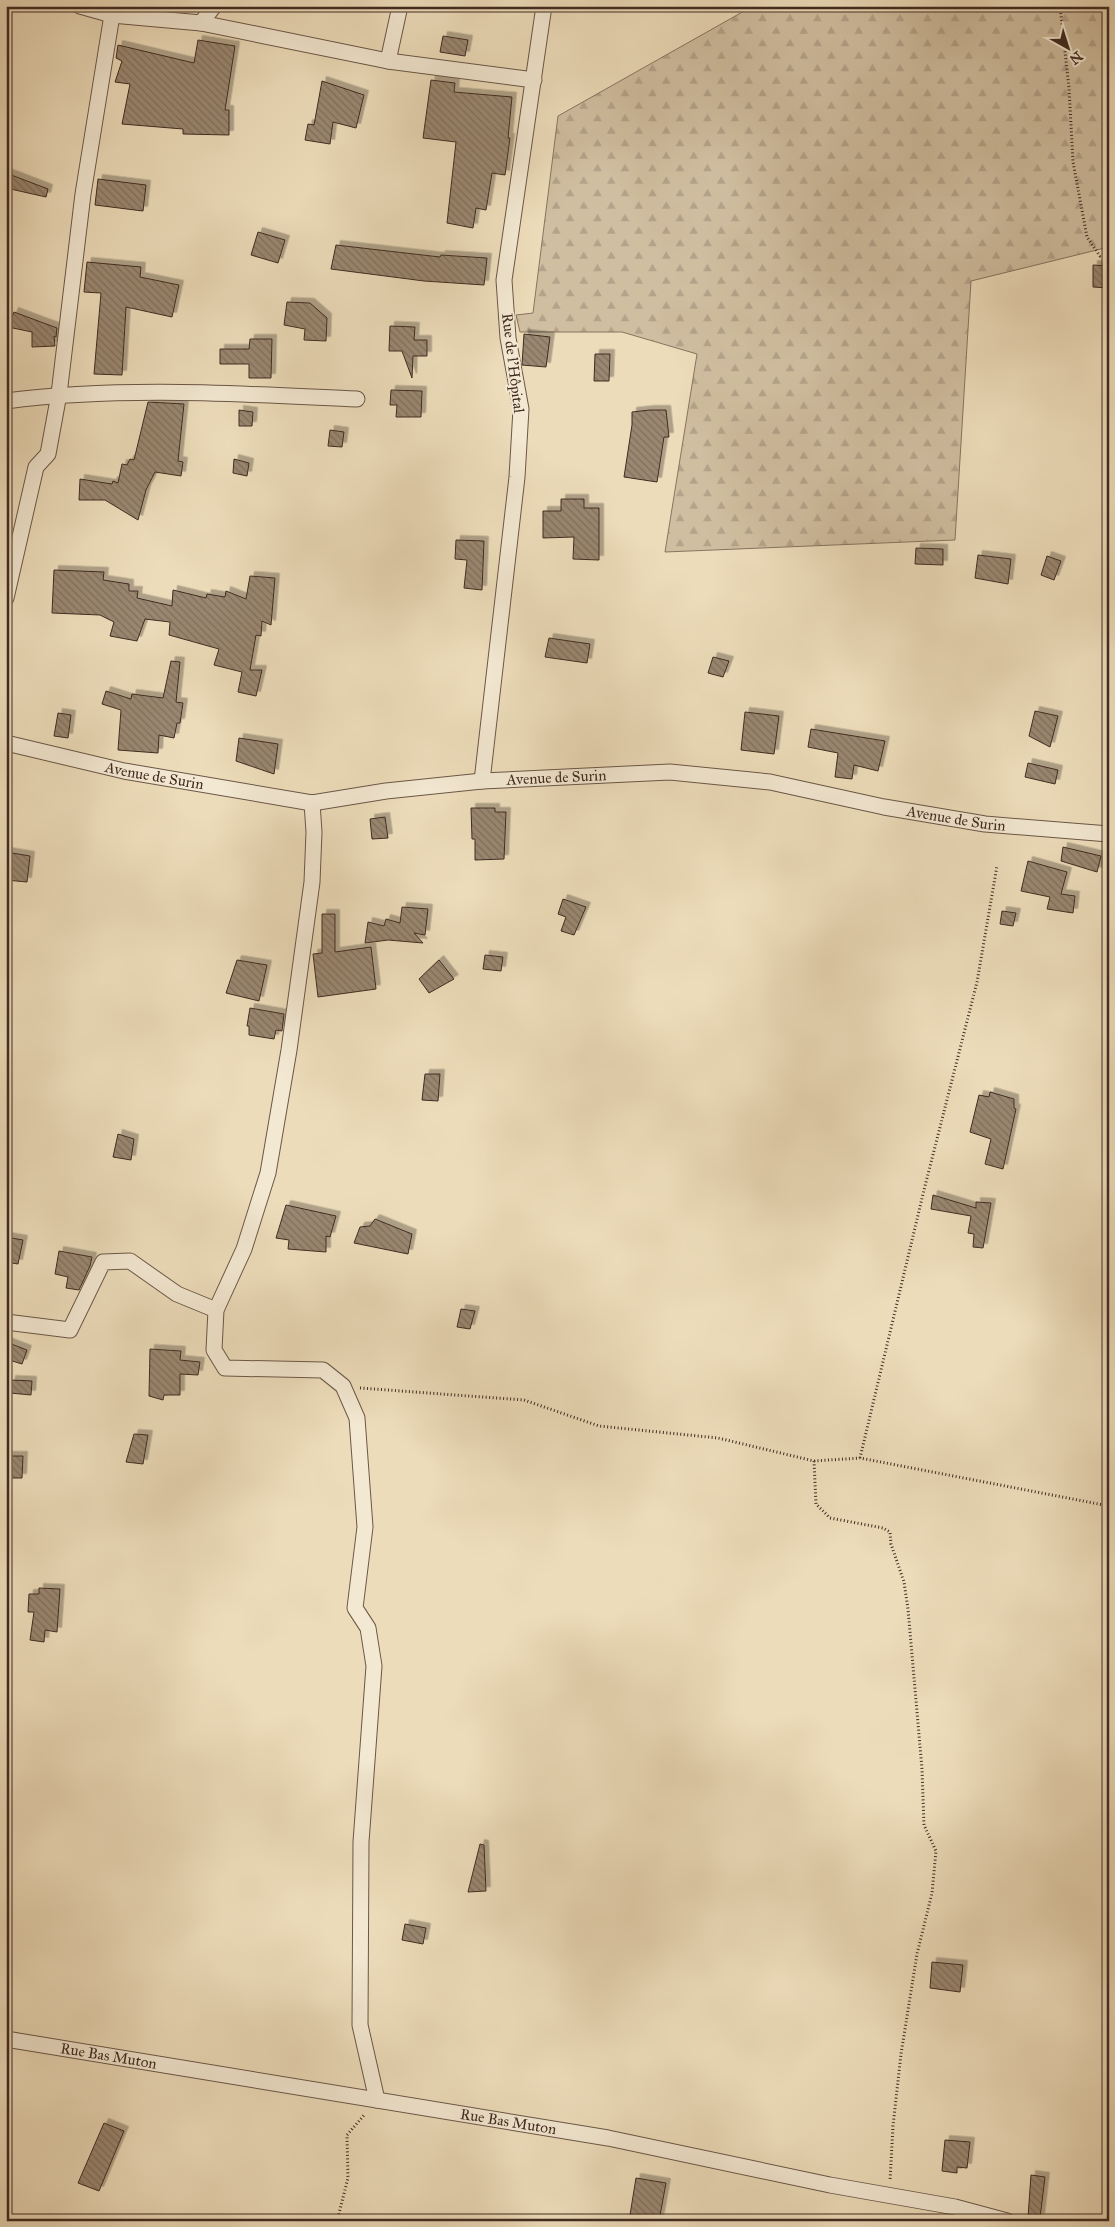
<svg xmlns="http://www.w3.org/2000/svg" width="1115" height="2227" viewBox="0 0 1115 2227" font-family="'IM FELL Great Primer',serif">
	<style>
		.forest { fill: url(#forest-firs); stroke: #887460 }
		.building { fill: url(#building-back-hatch); stroke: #402b21; filter: url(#shadow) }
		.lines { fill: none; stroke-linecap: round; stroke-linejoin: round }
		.minor-casing { stroke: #6b5747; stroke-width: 17 }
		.path { stroke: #402b21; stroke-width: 3; stroke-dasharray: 1 2.5; stroke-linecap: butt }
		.minor { stroke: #f3e8d2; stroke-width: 15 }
		.labels { text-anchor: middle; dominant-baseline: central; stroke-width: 4; stroke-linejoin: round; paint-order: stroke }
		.street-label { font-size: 15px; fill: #402b21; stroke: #f3e8d2 }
	</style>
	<defs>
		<pattern id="forest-firs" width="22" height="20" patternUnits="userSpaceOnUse" patternTransform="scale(1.25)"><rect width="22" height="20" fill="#d0bea0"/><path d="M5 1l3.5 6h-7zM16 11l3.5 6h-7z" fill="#b4a38a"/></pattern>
		<pattern id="building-back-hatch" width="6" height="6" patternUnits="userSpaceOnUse" patternTransform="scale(1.25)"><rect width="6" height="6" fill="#9a8771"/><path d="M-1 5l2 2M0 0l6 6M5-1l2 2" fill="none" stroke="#7f6f5c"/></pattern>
		<filter id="shadow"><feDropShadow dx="4.5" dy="-4.5" stdDeviation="0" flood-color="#0004"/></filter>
	</defs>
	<rect width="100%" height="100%" fill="#eddcba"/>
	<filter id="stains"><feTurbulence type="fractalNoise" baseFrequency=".004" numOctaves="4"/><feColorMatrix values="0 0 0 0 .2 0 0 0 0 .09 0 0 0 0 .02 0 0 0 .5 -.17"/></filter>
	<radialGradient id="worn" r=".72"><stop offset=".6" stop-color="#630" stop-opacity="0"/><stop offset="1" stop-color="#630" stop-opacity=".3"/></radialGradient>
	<path class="forest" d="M753 6H1109V247L971 281 955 540 665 552 697 354 622 332H520L516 315 533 313 558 116Z"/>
	<path class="building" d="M443 36 468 40 465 56 440 52Z
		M198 40 235 46 225 110H229V135L183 134V129L122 124 130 84 115 82 122 61 116 58 118 45 194 63Z
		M431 80 455 83 454 92 512 97 508 138H510L505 175 492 173 486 210 476 208 473 228 447 223 456 142 423 138Z
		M322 81 364 95 356 128 333 122 330 144 305 140 308 124 314 125Z
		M6 173 48 189 46 197 6 188Z
		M98 179 146 185 143 211 95 205Z
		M258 232 285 240 278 263 251 255Z
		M336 245 440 257 441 255 487 258 484 285 424 281 331 269Z
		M87 262 141 267 140 277 179 285 172 317 126 307 122 375 94 374 101 293 84 292Z
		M1093 265 1109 266V288L1093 287Z
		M287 302 310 303 327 318 326 341 304 340 305 329 284 325Z
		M14 312 57 328 56 337 54 336 55 346 32 347V332L8 327Z
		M390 326 415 327 414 340H427V356H413L412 378 402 351H389Z
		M524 334 550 337 546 367 522 365Z
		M250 339H272L271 378H249V364H220V349H249Z
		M595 354H610L609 381H594Z
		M391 390 422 391 421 417H396L397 405H390Z
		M148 402 184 404 178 461 183 462 181 476 155 472 146 490 138 520 105 500H79L80 479 112 484 113 481 118 483 122 464 127 465 130 459 134 460Z
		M239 410 253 412 252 426H239Z
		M650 410H666L669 437H664L657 482 624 477 632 425V412Z
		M330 430 344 432 342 447 328 446Z
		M234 459 249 463 247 476 233 473Z
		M561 499H584V508H599V560L573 559 574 537 543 538V511H561Z
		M456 540 484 541 482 590 464 588 467 560 455 559Z
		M916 548 943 549V565L915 564Z
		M978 555 1011 559 1008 584 975 578Z
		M1047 556 1061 561 1054 580 1041 575Z
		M54 570 104 572 103 580 129 584V591H138L137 598 172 606 173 590 206 598 207 594 225 597 226 591 246 599 250 576 275 578 271 625 262 621 261 636 256 635 250 670H262L256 696 238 692 242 672 214 665 219 649 169 635 170 622 145 619 137 641 110 636 114 622 100 615 52 613Z
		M549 638 590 644 587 663 545 657Z
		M713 657 729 661 723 677 708 673Z
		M171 661 180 662 176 702 183 703 180 723H177L174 738 159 735 158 753 118 750 121 710 102 704 106 691 131 699 132 694 163 698Z
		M1035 711 1058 716 1050 747 1029 736Z
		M745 712 779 716 774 754 741 750Z
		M58 713 71 715 68 738 54 736Z
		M811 729 885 741 878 771 854 765 852 779 835 777 838 753 808 747Z
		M239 738 278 744 274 774 236 761Z
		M1028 763 1058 770 1055 784 1025 777Z
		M471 808H495V812H506L504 859 475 860V839H472Z
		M385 817 388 838 372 839 370 819Z
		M1063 847 1101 856 1097 872 1061 861Z
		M6 852 30 856 27 882 6 880Z
		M1028 861 1067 872 1061 894 1075 896 1073 913 1047 909 1050 897 1021 891Z
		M563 899 586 907 574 935 561 931 566 917 558 914Z
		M402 907 428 909 425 935 414 933 423 943 388 940 365 943 368 922 384 926 386 919 400 923Z
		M1002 911 1016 913 1013 926 1000 924Z
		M322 914H335V952L371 947 376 989 318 997 313 954 322 953Z
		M485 955 503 957 501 971 483 969Z
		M237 960 267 965 259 1001 226 993Z
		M439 960 454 979 429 993 419 979Z
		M250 1008 284 1014 282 1031 276 1030 274 1039 249 1035V1026H247Z
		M425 1074H440L438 1101 422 1100Z
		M990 1092 1014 1099V1108L1016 1109 1003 1169 985 1164 991 1139 970 1132 979 1095 989 1097Z
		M118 1134 134 1139 131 1160 113 1157Z
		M933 1195 976 1208V1202L991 1203 983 1248 973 1247 974 1234 968 1233 971 1216 931 1209Z
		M286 1205 336 1216 330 1237 326 1236V1252L288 1249 289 1240 276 1238Z
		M375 1219 412 1234 408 1254 354 1243 360 1227 370 1226Z
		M6 1237 23 1240 18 1264 6 1262Z
		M59 1251 92 1257 90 1266 79 1290 66 1288 68 1277 55 1274Z
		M461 1309 475 1311 470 1329 457 1327Z
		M6 1342 27 1350 22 1364 6 1359Z
		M150 1349 181 1351 180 1360 200 1362 198 1375 180 1374V1395H164L163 1400 149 1396Z
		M11 1380 32 1381 31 1395 10 1393Z
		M134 1434 148 1435 143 1464 126 1462Z
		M8 1456H23L22 1478H7Z
		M39 1588 60 1589 57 1632 45 1630 44 1642 30 1640 34 1612H28L29 1594H39Z
		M480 1844 484 1845 486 1891 468 1892Z
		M405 1924 426 1928 423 1944 402 1940Z
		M932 1962 963 1965 960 1992 930 1988Z
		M104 2123 124 2131 99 2191 78 2183Z
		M945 2140 970 2142 967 2168 957 2167V2173L942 2171Z
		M1031 2175 1045 2177 1040 2218 1028 2217Z
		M636 2178 666 2183 659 2221H629Z"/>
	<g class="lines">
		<defs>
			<g id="minor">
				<path d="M80 6 112 15 201 23 388 61 400 6"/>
				<path d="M201 23 214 6"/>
				<path d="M388 61 534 80"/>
				<path d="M6 401C122 386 241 394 357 399"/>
				<path d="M6 598 36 467 48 454 59 394 83 194 112 15"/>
				<path id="s1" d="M6 743 124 771 312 803 386 791 482 781 670 772 770 782 884 807 985 824 1109 834"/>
				<path d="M482 781 517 477 521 409 508 338 504 280 544 6"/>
				<path d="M312 803 314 832 312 882 289 1050 268 1173 244 1249 216 1310 214 1350 225 1368 323 1370 343 1386 357 1418 365 1527 355 1608 368 1628 374 1666 361 1842 360 2025 377 2100"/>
				<path d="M6 1322 70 1330 103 1262 130 1261 177 1294 216 1310"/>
				<path id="s2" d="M6 2039 608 2138 830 2185 955 2207 1007 2221"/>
			</g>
		</defs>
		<use href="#minor" class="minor-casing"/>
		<path class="path" d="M1060 6 1069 88 1073 162 1087 237 1100 256 1109 253
			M360 1388 524 1400 599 1426 718 1438 814 1461 816 1504 830 1518 883 1528 890 1532 891 1544 904 1582 908 1609 922 1769 924 1825 936 1851 932 1893 917 1954 901 2054 893 2126 890 2181
			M860 1458 924 1190 977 982 997 866
			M814 1461 860 1458 1109 1506
			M337 2221 348 2178 347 2135 365 2114"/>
		<use href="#minor" class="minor"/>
	</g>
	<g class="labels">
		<g class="street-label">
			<text transform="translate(513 363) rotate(83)">Rue de l'Hôpital</text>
			<text stroke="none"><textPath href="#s1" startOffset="152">Avenue de Surin</textPath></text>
			<text stroke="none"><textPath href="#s1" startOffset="558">Avenue de Surin</textPath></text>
			<text stroke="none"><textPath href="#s1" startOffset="962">Avenue de Surin</textPath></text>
			<text stroke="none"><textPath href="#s2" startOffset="104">Rue Bas Muton</textPath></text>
			<text stroke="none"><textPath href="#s2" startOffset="509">Rue Bas Muton</textPath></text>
		</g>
	</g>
	<rect width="1115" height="2227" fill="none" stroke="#eddcba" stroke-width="25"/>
	<rect x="8" y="8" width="1100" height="2212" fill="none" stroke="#402b21" stroke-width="2.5"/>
	<rect x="12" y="12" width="1090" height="2202" fill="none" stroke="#402b21"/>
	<g transform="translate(1068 48) rotate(141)" stroke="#f3e8d2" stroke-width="4" paint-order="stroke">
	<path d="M0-4L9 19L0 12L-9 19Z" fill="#402b21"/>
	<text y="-8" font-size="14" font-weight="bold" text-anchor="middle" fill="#402b21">N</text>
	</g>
	<rect width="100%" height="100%" filter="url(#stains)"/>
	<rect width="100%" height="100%" fill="url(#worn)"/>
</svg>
